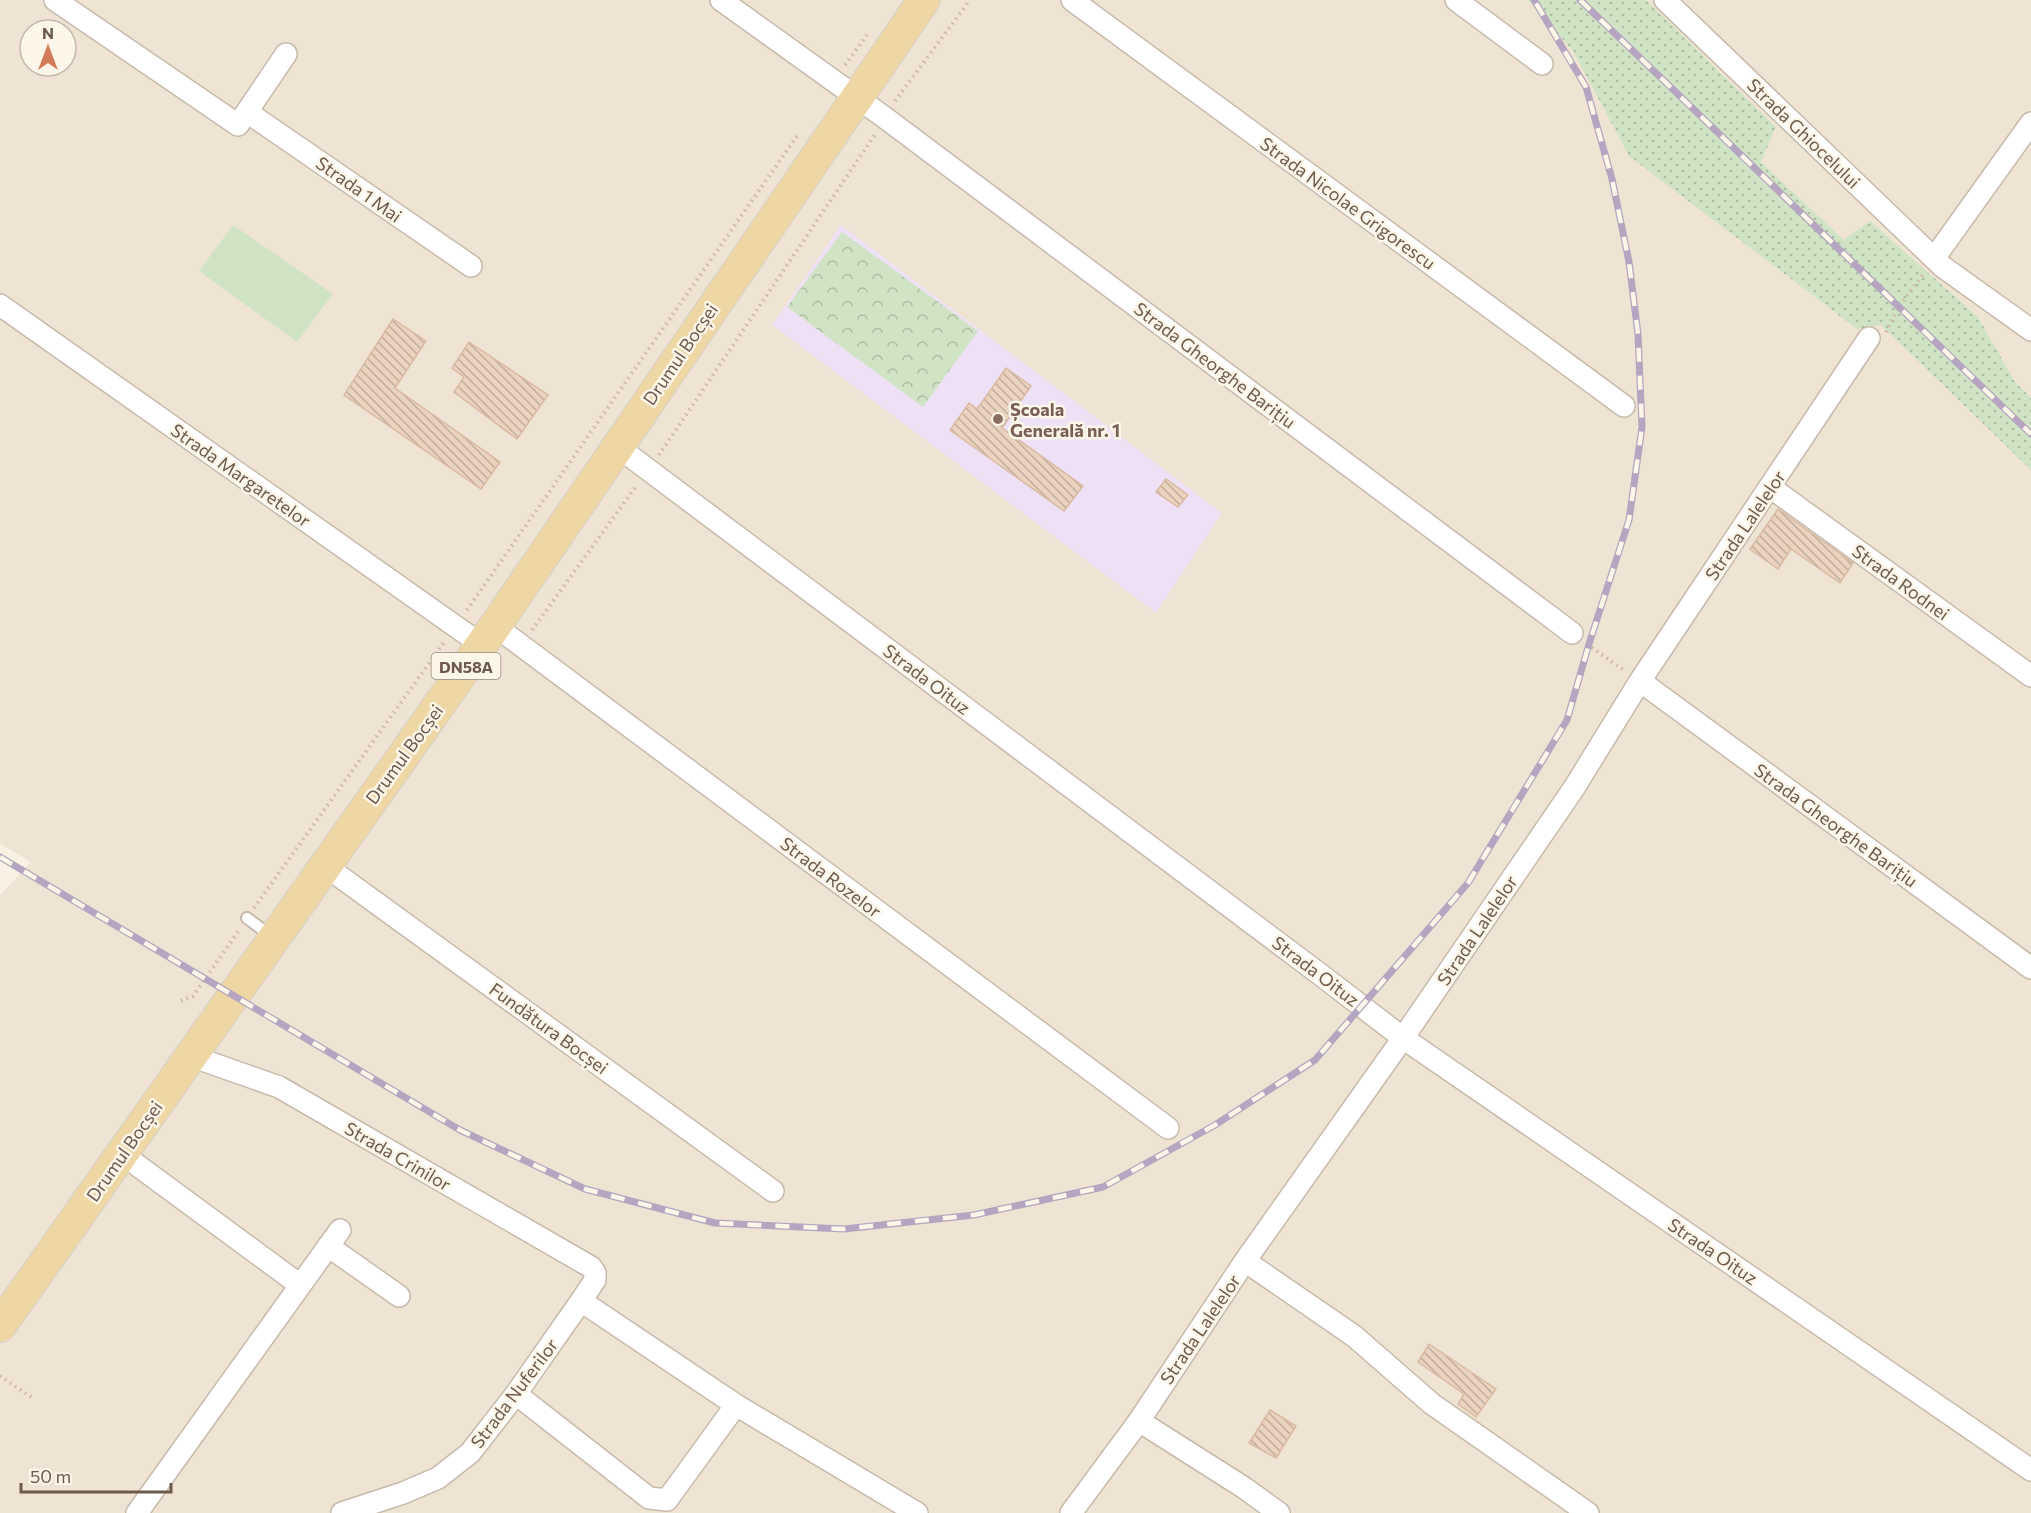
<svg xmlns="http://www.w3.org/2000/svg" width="2031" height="1513" viewBox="0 0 2031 1513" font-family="Commissioner,sans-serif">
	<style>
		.residential { fill: #efe4d3; fill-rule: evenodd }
		.education { fill: #eee1f5 }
		.grass { fill: url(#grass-dots) }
		.forest { fill: url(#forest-crowns) }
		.pitch { fill: #d0e4c5 }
		.building { fill: url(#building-back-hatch); stroke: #dabaa2; stroke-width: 1.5 }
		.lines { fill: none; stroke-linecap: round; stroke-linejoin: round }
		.lane-casing { stroke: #c7baac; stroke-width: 14 }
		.street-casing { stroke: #c7baac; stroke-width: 24 }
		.primary-casing { stroke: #d6d1cd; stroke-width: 34 }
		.path { stroke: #ceb6a3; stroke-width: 4; stroke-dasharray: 1.5 4.5; stroke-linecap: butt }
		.lane { stroke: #fff; stroke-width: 10 }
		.street { stroke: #fff; stroke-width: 21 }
		.primary { stroke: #efd7a5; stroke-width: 32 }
		.rail-casing { stroke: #b5a5c0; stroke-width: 7 }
		.rail { stroke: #fcf6e9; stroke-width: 4.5; stroke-dasharray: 14; stroke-linecap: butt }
		.education-dot { fill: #8d6e63; stroke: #fcf6e9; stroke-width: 2 }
		.labels { text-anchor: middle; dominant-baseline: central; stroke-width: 5; stroke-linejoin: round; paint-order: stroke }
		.shield { fill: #fcf6e9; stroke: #98897c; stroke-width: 1.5 }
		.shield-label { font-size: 16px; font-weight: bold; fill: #6d5a4d }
		.street-label { font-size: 18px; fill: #6d5a4d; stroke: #fcf6e9 }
		.education-label { font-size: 18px; font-weight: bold; fill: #785e54; stroke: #fcf6e9; text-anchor: start }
	</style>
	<defs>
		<pattern id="grass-dots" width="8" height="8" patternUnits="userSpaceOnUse" patternTransform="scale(1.5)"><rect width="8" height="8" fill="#d0e4c5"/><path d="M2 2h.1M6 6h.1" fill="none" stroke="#adbca2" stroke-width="1.8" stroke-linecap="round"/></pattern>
		<pattern id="forest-crowns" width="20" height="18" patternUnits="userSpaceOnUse" patternTransform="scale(1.5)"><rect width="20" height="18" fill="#d0e4c5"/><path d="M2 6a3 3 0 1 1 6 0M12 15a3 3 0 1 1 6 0" fill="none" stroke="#adbca2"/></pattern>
		<pattern id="building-back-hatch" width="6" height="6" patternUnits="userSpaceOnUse" patternTransform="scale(1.5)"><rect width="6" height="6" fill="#ead3bf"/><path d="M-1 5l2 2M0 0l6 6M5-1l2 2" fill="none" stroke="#c2ae9d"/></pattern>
	</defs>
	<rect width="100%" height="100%" fill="#f8f2e4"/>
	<path class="residential" d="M0 0H2031V1513H0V895L31 862 0 844ZM30 30H66V66H30Z"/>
	<path class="education" d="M841 225 1222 513 1156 613 772 325Z"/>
	<path class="grass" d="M1528 0H1646L1776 127 1761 162 1844 240 1870 221 1978 317 2015 382 2031 398V470L1881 325 1857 329 1629 156 1573 51Z"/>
	<path class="forest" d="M842 232 978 331 923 407 787 307Z"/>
	<path class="pitch" d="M233 225 333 294 297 342 199 271Z"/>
	<path class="building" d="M393 319 426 341 395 388 500 462 481 489 344 395Z
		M469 342 548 395 517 439 454 392 464 377 452 368Z
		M1006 368 1031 386 1002 428 1083 486 1064 511 950 430 969 403 977 409Z
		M1166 479 1188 495 1178 507 1156 492Z
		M1778 509 1853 563 1840 583 1791 549 1778 569 1750 549Z
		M1429 1344 1496 1389 1476 1417 1458 1404 1464 1394 1418 1362Z
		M1270 1410 1296 1426 1276 1458 1249 1443Z"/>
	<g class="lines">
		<defs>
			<path id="lane" d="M247 918 271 936"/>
			<path id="street" d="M55 0 238 125 286 54
				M721 0 884 117 1572 633
				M1072 0 1624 406
				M1456 0 1542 64
				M1665 0 1943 267 2031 330
				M247 112 471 266
				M1935 257 2031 123
				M0 305 482 645
				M618 447 1321 975 1403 1038 2031 1470
				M1770 487 2031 676
				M495 626 1168 1128
				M1640 681 2031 968
				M324 865 773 1191
				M191 1056 279 1087 591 1267 595 1273V1280L581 1301 516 1394 470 1453 438 1478 403 1493 342 1513
				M122 1154 300 1285
				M328 1246 399 1296
				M1245 1261 1354 1336 1432 1404 1588 1513
				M581 1301 736 1405 917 1513
				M516 1394 649 1498 667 1500 736 1405
				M1139 1421 1243 1487 1279 1513
				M137 1513 340 1230
				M1071 1513 1139 1421 1245 1261 1403 1038 1574 788 1640 681 1869 338"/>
			<path id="primary" d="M0 1326 495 626 924 0"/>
		</defs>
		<use href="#lane" class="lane-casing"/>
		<use href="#street" class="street-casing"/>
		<use href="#primary" class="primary-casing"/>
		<path class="path" d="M845 65 867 35
			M895 101 970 0
			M1886 332 1898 308 1924 273
			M659 455 876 133
			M467 610 797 136
			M532 630 637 485
			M1587 644 1625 671
			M254 908 445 641
			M181 1001 193 996 240 929
			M0 1376 34 1399"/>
		<use href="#lane" class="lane"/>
		<use href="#street" class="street"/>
		<use href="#primary" class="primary"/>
		<defs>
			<path id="rail" d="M1580 0 2031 434
				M0 857 460 1130 585 1189 715 1223 844 1229 974 1215 1103 1187 1215 1125 1315 1060 1468 883 1567 720 1589 644 1629 520 1642 427 1638 334 1629 262 1612 179 1586 87 1534 0"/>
		</defs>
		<use href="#rail" class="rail-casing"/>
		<use href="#rail" class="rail"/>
	</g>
	<circle class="education-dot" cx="998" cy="419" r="6"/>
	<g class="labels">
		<rect class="shield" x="431.5" y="653" width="69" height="26" rx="4.5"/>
		<g class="shield-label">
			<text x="466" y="666">DN58A</text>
		</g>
		<g class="street-label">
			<text transform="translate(1804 133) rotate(44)">Strada Ghiocelului</text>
			<text transform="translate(359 189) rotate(35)">Strada 1 Mai</text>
			<text transform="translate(1348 203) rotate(36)">Strada Nicolae Grigorescu</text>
			<text transform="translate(680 354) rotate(-56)">Drumul Bocșei</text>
			<text transform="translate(1215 365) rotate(37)">Strada Gheorghe Barițiu</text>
			<text transform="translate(241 475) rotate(35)">Strada Margaretelor</text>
			<text transform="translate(1745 525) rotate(-56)">Strada Lalelelor</text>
			<text transform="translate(1901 582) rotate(36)">Strada Rodnei</text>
			<text transform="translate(927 679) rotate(37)">Strada Oituz</text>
			<text transform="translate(404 754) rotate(-54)">Drumul Bocșei</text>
			<text transform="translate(1836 825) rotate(36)">Strada Gheorghe Barițiu</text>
			<text transform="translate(831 877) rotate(37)">Strada Rozelor</text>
			<text transform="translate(1477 930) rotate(-56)">Strada Lalelelor</text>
			<text transform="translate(1316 971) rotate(37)">Strada Oituz</text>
			<text transform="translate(549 1028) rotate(36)">Fundătura Bocșei</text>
			<text transform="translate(124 1151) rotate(-55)">Drumul Bocșei</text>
			<text transform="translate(398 1156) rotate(30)">Strada Crinilor</text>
			<text transform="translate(1713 1251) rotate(34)">Strada Oituz</text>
			<text transform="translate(1200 1329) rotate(-56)">Strada Lalelelor</text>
			<text transform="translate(514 1393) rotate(-53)">Strada Nuferilor</text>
		</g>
		<g class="education-label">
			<text x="1010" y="409">Școala<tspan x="1010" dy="21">Generală nr. 1</tspan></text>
		</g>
	</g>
	<g transform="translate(48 48)"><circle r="28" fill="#fcf6e9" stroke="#c3b8ab" stroke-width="1.5"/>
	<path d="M0-4.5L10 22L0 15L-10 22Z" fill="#d27b59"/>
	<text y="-9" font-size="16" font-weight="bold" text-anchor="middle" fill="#6d5a4d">N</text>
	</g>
	<path d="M21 1483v9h150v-9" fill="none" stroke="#6d5a4d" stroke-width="3"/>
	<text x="30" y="1483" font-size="18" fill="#6d5a4d" stroke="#fcf6e9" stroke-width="4.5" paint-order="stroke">50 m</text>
</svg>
